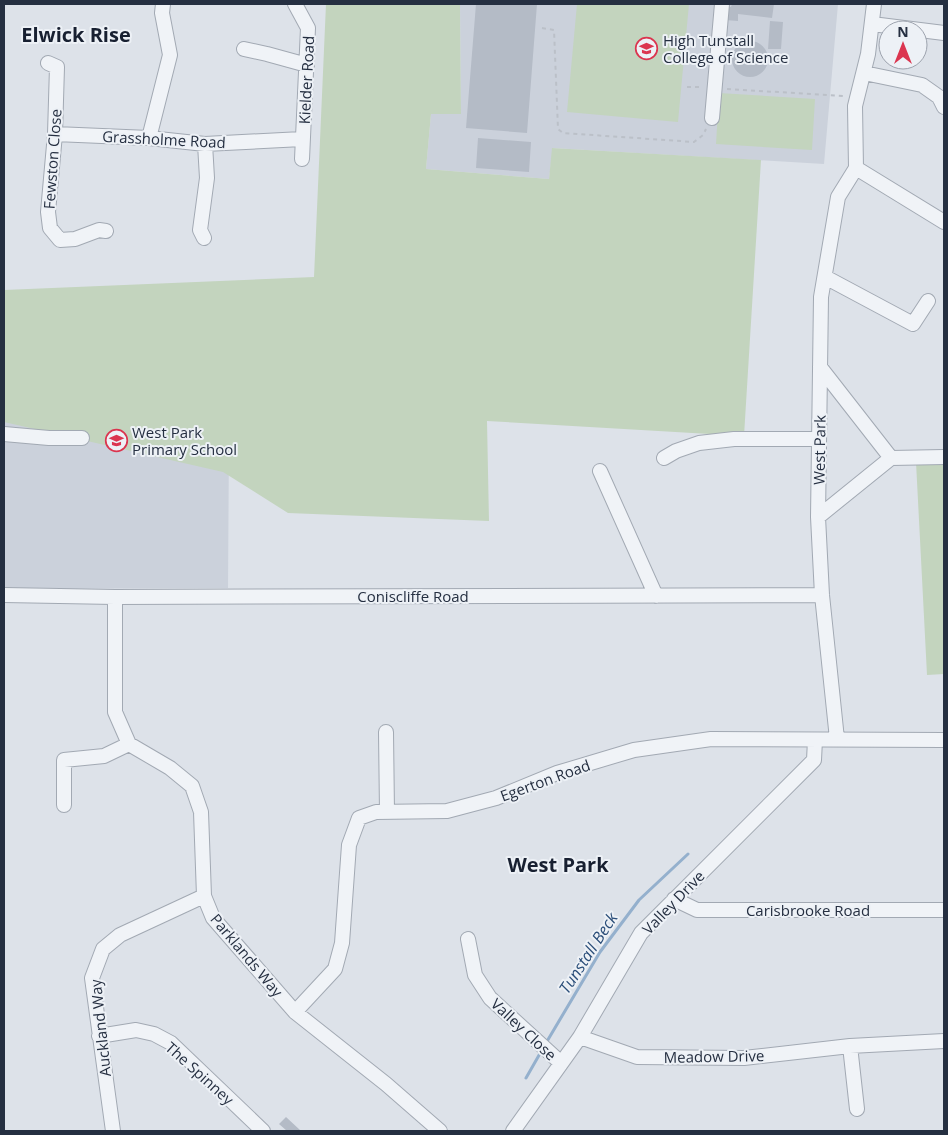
<svg xmlns="http://www.w3.org/2000/svg" width="948" height="1135" viewBox="0 0 948 1135" font-family="'Open Sans',sans-serif">
	<style>
		.built { fill: #cbd1db }
		.green { fill: #c3d4be }
		.lines { fill: none; stroke-linecap: round; stroke-linejoin: round }
		.stream { stroke: #94b0cd; stroke-width: 3 }
		.building { fill: #b4bbc6 }
		.minor-casing { stroke: #a2a9b3; stroke-width: 16 }
		.path { stroke: #bbc0c8; stroke-width: 2; stroke-dasharray: 4 4; stroke-linecap: butt }
		.minor { stroke: #f0f3f7; stroke-width: 14 }
		.labels { text-anchor: middle; dominant-baseline: central; stroke-width: 4; stroke-linejoin: round; paint-order: stroke }
		.poi-label { font-size: 15px; fill: #252f41; stroke: #edf1f6; text-anchor: start }
		.street-label { font-size: 15px; fill: #252f41; stroke: #edf1f6 }
		.water-label { font-size: 16px; font-style: italic; fill: #2b4e79; stroke: #edf1f6 }
		.district-label { font-size: 20px; font-weight: bold; fill: #182031; stroke: #edf1f6 }
	</style>
	<rect width="100%" height="100%" fill="#dde2e9"/>
	<path class="built" d="M460 4H838L824 164 553 148 549 179 426 169 431 114H461Z
		M230 288 228 588 4 589V294Z"/>
	<path class="green" d="M326 4H460L461 114H431L426 169 549 179 552 148 761 160 744 436 487 421 489 521 288 513 223 472 4 422V290L314 277Z
		M577 4H689L678 122 567 112Z
		M719 93 815 99 812 150 716 144Z
		M916 462H944V674L927 675Z"/>
	<g class="lines">
		<path class="stream" d="M546 1043 600 952 639 900 688 854
			M526 1078 542 1050"/>
	</g>
	<path class="building" d="M476 4H537L527 133 466 128Z
		M732 4H774L772 18 738 14V21L725 20 726 6 731 7Z
		M770 21 783 22 781 49H768Z
		M732 59a18 18 0 1 1 36 0a18 18 0 1 1-36 0Z
		M478 138 531 142 529 172 476 168Z
		M286 1117 300 1130 299 1131H287L279 1124Z"/>
	<g class="lines">
		<defs>
			<path id="minor" d="M295 4 308 28 302 159
				M874 4 868 54 855 106 856 168 944 222
				M872 24 944 33
				M244 49 267 54 307 65
				M48 63 57 67 55 134 48 212 50 228 60 240 75 239 99 230 106 231
				M864 73 922 85 939 97 944 107
				M712 118 722 4
				M55 134 149 138 205 144 302 139
				M149 138 170 55 162 13 163 4
				M204 238 200 230 207 178 205 144
				M825 277 913 324 928 301
				M820 367 891 458
				M4 434 49 438H82
				M664 458 676 451 699 443 734 439H819
				M600 471 656 596
				M818 517 891 458 944 457
				M4 595 115 597 822 595
				M115 597V712L129 744 170 768 192 786 201 812 204 896 213 918 295 1012 386 1084 440 1131
				M386 732 387 812
				M837 739 822 595 818 517 821 297 838 197 856 168
				M64 805V760L104 756 129 744
				M674 899 697 910H944
				M468 939 475 975 490 998 561 1063
				M295 1012 335 969 342 943 349 845 359 818 376 812 447 811 496 798 557 773 634 750 711 739 944 740
				M99 1036 136 1030 154 1034 171 1043 263 1131
				M580 1037 637 1057 744 1058 850 1046 944 1041
				M850 1046 857 1109
				M113 1131 92 978 103 949 120 935 204 896
				M513 1131 580 1037 641 933 814 760 815 740"/>
		</defs>
		<use href="#minor" class="minor-casing"/>
		<path class="path" d="M542 28 554 30 558 129 563 133 694 142 703 135 706 129
			M687 87H702
			M727 89 844 96"/>
		<use href="#minor" class="minor"/>
	</g>
	<defs>
		<symbol id="school-ring" viewBox="-11 -11 22 22"><circle r="9.5" fill="#edf1f6" stroke="#db354f" stroke-width="1.5"/><path d="M0-5L7-2L0 1L-7-2ZM-4 1L0 2.5L4 1V4Q0 6-4 4Z" fill="#db354f"/></symbol>
	</defs>
	<g fill-rule="evenodd">
		<use href="#school-ring" x="634" y="36" width="25" height="25"/>
		<use href="#school-ring" x="104" y="428" width="25" height="25"/>
	</g>
	<g class="labels">
		<g class="poi-label">
			<text x="663" y="40">High Tunstall<tspan x="663" dy="17">College of Science</tspan></text>
			<text x="132" y="432">West Park<tspan x="132" dy="17">Primary School</tspan></text>
		</g>
		<g class="street-label">
			<text transform="translate(306 80) rotate(-87)">Kielder Road</text>
			<text transform="translate(164 139) rotate(3)">Grassholme Road</text>
			<text transform="translate(52 159) rotate(-86)">Fewston Close</text>
			<text transform="translate(819 450) rotate(-89)">West Park</text>
			<text x="413" y="596">Coniscliffe Road</text>
			<text transform="translate(545 780) rotate(-20)">Egerton Road</text>
			<text transform="translate(673 902) rotate(-46)">Valley Drive</text>
			<text x="808" y="910">Carisbrooke Road</text>
			<text transform="translate(247 955) rotate(50)">Parklands Way</text>
			<text transform="translate(100 1028) rotate(-96)">Auckland Way</text>
			<text transform="translate(524 1029) rotate(43)">Valley Close</text>
			<text transform="translate(714 1056) rotate(-1)">Meadow Drive</text>
			<text transform="translate(200 1073) rotate(42)">The Spinney</text>
		</g>
		<g class="water-label">
			<text transform="translate(588 953) rotate(-57)">Tunstall Beck</text>
		</g>
		<g class="district-label">
			<text x="76" y="34">Elwick Rise</text>
			<text x="558" y="864">West Park</text>
		</g>
	</g>
	<rect width="948" height="1135" fill="none" stroke="#252f41" stroke-width="10"/>
	<g transform="translate(903 45)"><circle r="24" fill="#edf1f6" stroke="#9da3ae"/>
	<path d="M0-4L9 19L0 12L-9 19Z" fill="#db354f"/>
	<text y="-8" font-size="14" font-weight="bold" text-anchor="middle" fill="#252f41">N</text>
	</g>
</svg>
